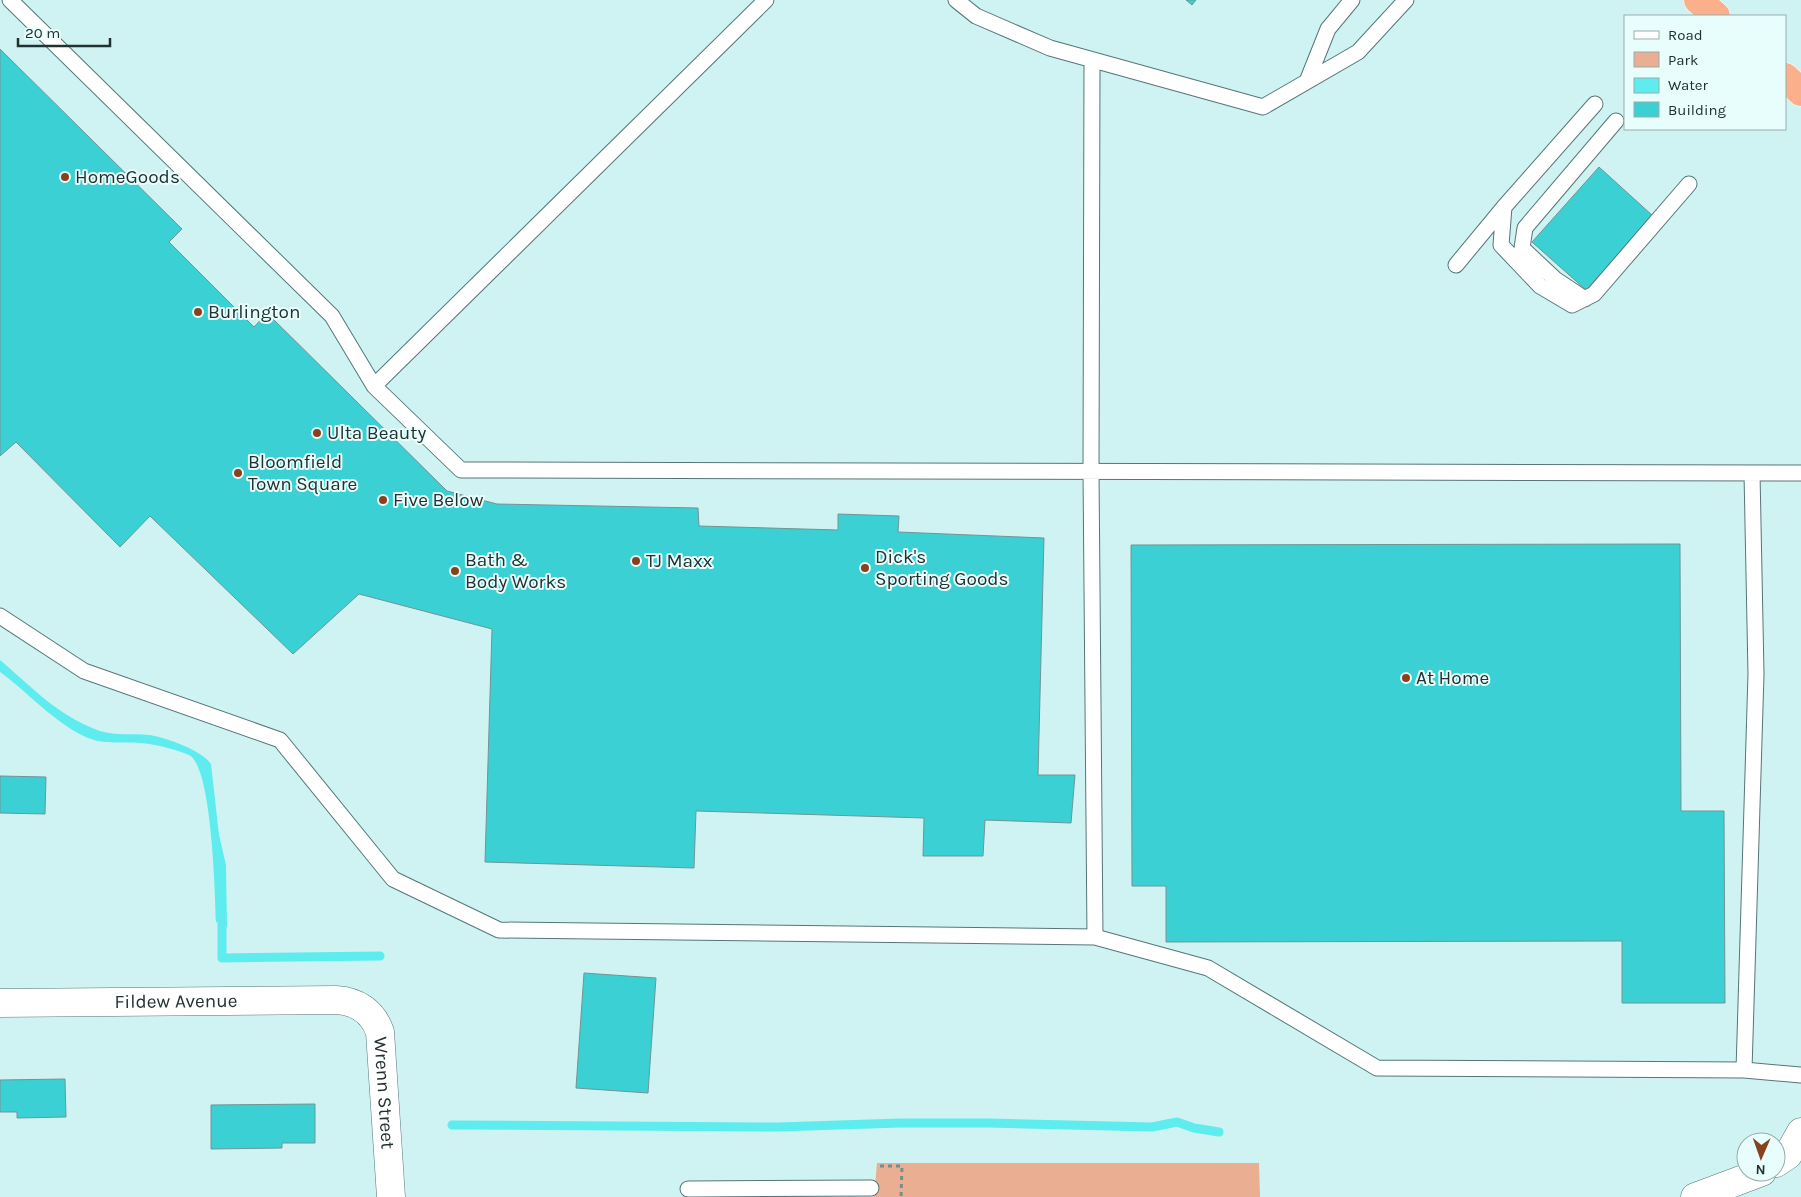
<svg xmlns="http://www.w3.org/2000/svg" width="1801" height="1197" viewBox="0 0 1801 1197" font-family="Karla,sans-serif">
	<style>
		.green { fill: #eaae92 }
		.water { fill: #5eecee }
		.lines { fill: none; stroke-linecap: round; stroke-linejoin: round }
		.stream { stroke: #5eecee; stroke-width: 9 }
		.building { fill: #3bd0d3; stroke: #729494 }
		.service-casing { stroke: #557676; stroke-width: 17 }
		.minor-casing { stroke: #557676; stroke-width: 29 }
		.trunk-casing { stroke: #fff; stroke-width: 29 }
		.path { stroke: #758e8e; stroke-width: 3; stroke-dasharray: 4 4; stroke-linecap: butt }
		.service { stroke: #fff; stroke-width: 15 }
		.minor { stroke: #fff; stroke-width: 28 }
		.trunk { stroke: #fbaf8b; stroke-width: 28 }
		.poi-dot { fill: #88411d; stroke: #e8fefd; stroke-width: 2 }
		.labels { text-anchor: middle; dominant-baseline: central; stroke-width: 4; stroke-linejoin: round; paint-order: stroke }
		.poi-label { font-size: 19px; fill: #213030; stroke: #e8fefd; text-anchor: start }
		.street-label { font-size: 19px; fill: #213030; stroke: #e8fefd }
	</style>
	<rect width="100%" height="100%" fill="#cff3f3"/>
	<path class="green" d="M877 1163H1259L1260 1197H874Z"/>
	<path class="water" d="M0 660C33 688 58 716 100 731 116 736 133 733 150 735 166 738 202 750 211 764L219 835 226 865 227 927 216 922C215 894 212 766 189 755 178 750 161 746 149 744 129 740 108 746 88 738 54 723 29 693 0 672Z"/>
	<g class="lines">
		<path class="stream" d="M222 924V958L380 956
			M452 1125 778 1127 900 1123H989L1152 1127 1177 1122 1194 1128 1219 1132"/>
	</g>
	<path class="building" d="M1186 0H1196L1192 5Z
		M0 49 182 229 169 242 254 327 267 313 447 491 497 504 698 508 699 526 838 530V514L899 516 898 532 1044 538 1038 775H1075L1071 823 985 820 983 856H923L924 818 696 811 694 868 485 862 492 629 359 594 293 654 150 516 120 547 16 442 0 456Z
		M1599 167 1653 216 1586 290 1532 242Z
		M1680 544 1681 811H1724L1725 1003H1622V941L1166 942V886H1132L1131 545Z
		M0 776 46 777 45 814 0 813Z
		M584 973 656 978 648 1093 576 1088Z
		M65 1079 66 1117 17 1118V1112H0V1080Z
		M315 1104V1143H282V1148L211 1149V1105Z"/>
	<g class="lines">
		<defs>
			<path id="service" d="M10 0 332 316 374 386 461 470 1801 473
				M956 0 976 16 1050 48 1263 107 1358 52 1406 0
				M1092 61 1091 472 1095 937
				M1308 79 1328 29 1352 0
				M1595 104 1504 207 1501 245 1540 286 1572 305 1594 294 1689 184
				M1456 265 1504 207
				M1585 299 1555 279 1522 248 1525 228 1616 121
				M374 386 766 0
				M0 616 84 671 280 740 393 879 499 930 1095 937 1208 968 1377 1068 1744 1070 1801 1075
				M1744 1070 1756 674 1752 473
				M688 1189 871 1188"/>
			<g id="minor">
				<path id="s1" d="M0 1003 336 1000C357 1001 373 1012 380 1032L391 1197"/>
				<path d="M1776 1163 1788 1155 1801 1132"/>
				<path d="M1695 1197 1762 1172"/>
			</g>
			<path id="trunk" d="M1698 0 1716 16
				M1785 77 1801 92"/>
		</defs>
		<use href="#service" class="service-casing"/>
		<use href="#minor" class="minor-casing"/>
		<use href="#trunk" class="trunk-casing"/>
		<path class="path" d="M880 1166H902L901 1197"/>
		<use href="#service" class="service"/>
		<use href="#minor" class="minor"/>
		<use href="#trunk" class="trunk"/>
	</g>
	<g class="poi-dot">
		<circle cx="65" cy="177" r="5"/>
		<circle cx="198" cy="312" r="5"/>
		<circle cx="317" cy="433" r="5"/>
		<circle cx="238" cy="473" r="5"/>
		<circle cx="383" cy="500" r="5"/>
		<circle cx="636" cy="561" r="5"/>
		<circle cx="865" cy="568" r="5"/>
		<circle cx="455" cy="571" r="5"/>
		<circle cx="1406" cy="678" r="5"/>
	</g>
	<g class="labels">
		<g class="poi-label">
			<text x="75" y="177">HomeGoods</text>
			<text x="208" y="312">Burlington</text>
			<text x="327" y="433">Ulta Beauty</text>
			<text x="248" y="462">Bloomfield<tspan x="248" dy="22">Town Square</tspan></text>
			<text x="393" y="500">Five Below</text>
			<text x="875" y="557">Dick's<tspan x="875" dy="22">Sporting Goods</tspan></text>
			<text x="465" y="560">Bath &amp;<tspan x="465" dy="22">Body Works</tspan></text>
			<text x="646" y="561">TJ Maxx</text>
			<text x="1416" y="678">At Home</text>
		</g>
		<g class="street-label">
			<text stroke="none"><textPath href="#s1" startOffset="176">Fildew Avenue</textPath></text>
			<text stroke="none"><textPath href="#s1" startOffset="455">Wrenn Street</textPath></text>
		</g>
	</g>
	<rect x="1624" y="15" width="162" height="115" fill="#e8fefd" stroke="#98acab"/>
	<rect x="1634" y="31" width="25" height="8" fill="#ffffff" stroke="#98acab"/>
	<text x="1668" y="40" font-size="15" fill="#213030">Road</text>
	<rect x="1634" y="52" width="25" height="15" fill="#eaae92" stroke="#98acab"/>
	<text x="1668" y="65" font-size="15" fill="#213030">Park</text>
	<rect x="1634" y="78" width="25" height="15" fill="#5eecee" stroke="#98acab"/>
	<text x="1668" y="90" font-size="15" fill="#213030">Water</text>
	<rect x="1634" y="102" width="25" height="15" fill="#3bd0d3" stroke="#98acab"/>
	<text x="1668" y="115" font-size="15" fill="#213030">Building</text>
	<g transform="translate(1761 1157) rotate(182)"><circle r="24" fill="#e8fefd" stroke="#98acab"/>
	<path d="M0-4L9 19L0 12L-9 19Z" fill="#88411d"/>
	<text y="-8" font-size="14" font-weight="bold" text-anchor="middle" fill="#213030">N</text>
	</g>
	<path d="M18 38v8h92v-8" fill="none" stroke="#213030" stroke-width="2.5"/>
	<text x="25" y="38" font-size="15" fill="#213030" stroke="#e8fefd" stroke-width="4" paint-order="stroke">20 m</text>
</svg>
